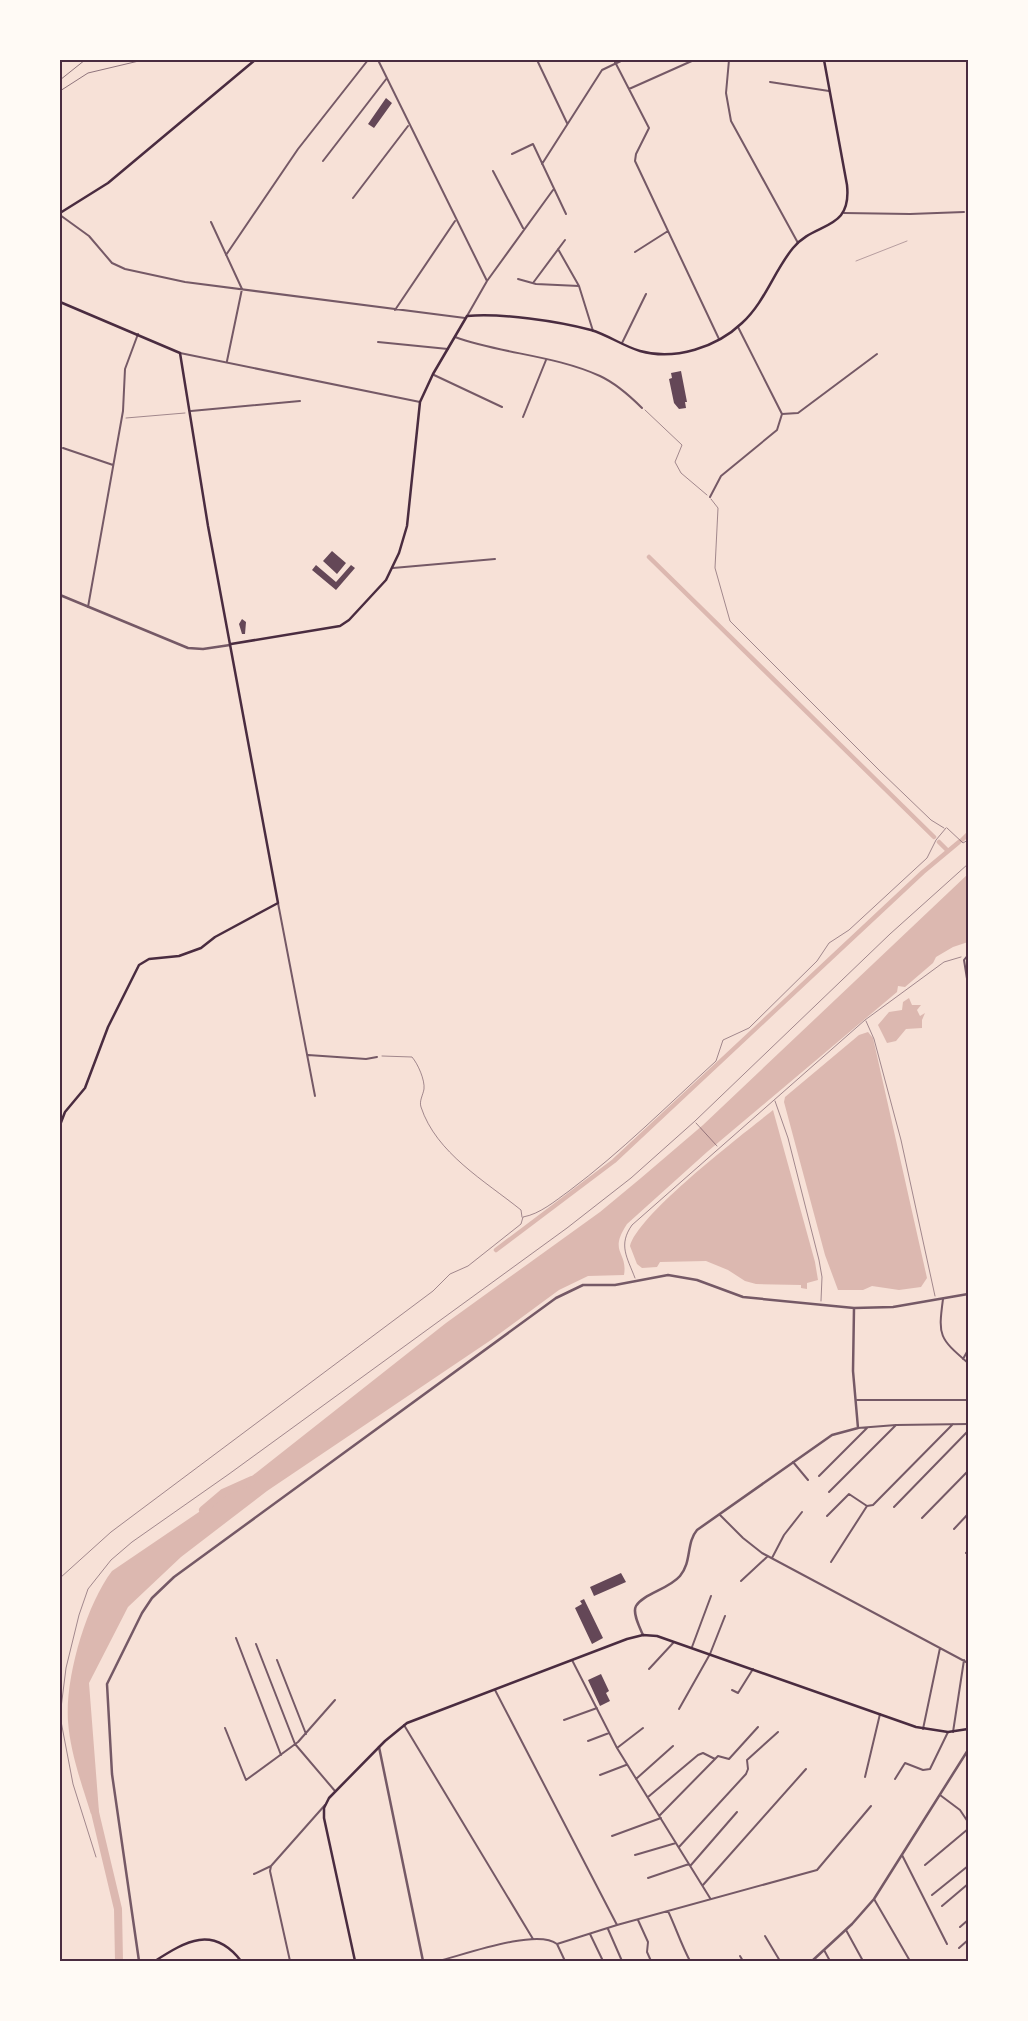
<svg xmlns="http://www.w3.org/2000/svg" width="1028" height="2021" viewBox="0 0 1028 2021" font-family="Barlow,sans-serif">
	<style>
		.water { fill: #dcb8b0 }
		.lines { fill: none; stroke-linecap: round; stroke-linejoin: round }
		.canal { stroke: #dcb8b0; stroke-width: 4.5 }
		.river { stroke: #dcb8b0; stroke-width: 8 }
		.building { fill: #644757 }
		.path { stroke: #4a2c40; stroke-width: 0.5 }
		.service { stroke: #755966; stroke-width: 0.5 }
		.minor { stroke: #755966; stroke-width: 2 }
		.tertiary { stroke: #755966; stroke-width: 2.5 }
		.secondary { stroke: #4a2c40; stroke-width: 2.5 }
		.rail { stroke: #8f747c; stroke-width: 1 }
		.neatline { fill: none; stroke: #4a2c40; stroke-width: 2 }
	</style>
	<rect width="100%" height="100%" fill="#f7e1d7"/>
	<path class="water" d="M968 874V942L953 947 936 957 933 963 905 987 898 986 897 992 707 1152 627 1224C608 1253 628 1251 624 1275L588 1276 559 1290 491 1340 267 1491 181 1557 128 1607 89 1683 99 1812 91 1814C82 1785 70 1752 68 1721 65 1678 86 1605 112 1571L252 1476 446 1323 600 1212 641 1178 703 1125Z
		M909 998 912 1005H921L917 1010 920 1016 925 1013 922 1020V1028L906 1029 896 1041 887 1043 878 1025 889 1012 902 1010 903 1002Z
		M868 1032 873 1038 927 1278 921 1287 899 1290 872 1286 863 1290H838L825 1255 784 1102 785 1097 859 1035Z
		M773 1110 815 1262 818 1280 807 1283V1289L801 1288V1285L756 1284 745 1281 728 1270 706 1261 660 1262 657 1267 642 1268 637 1264 630 1246C638 1214 743 1134 773 1110Z"/>
	<g class="lines">
		<path class="canal" d="M649 557 934 837
			M962 840 968 834
			M939 842 948 851
			M496 1250 614 1161 923 872 959 842"/>
		<path class="river" d="M203 1510 223 1493 252 1480
			M93 1804 118 1909 119 1961"/>
	</g>
	<path class="building" d="M386 98 392 103 374 128 368 124Z
		M681 371 687 402H685L686 408 679 409 674 403 669 379 672 378 671 373Z
		M332 551 346 563 337 574 323 561Z
		M316 565 336 582 351 565 355 568 336 590 312 570Z
		M242 619 246 622 245 634H242L239 624Z
		M621 1573 626 1582 594 1596 590 1587Z
		M584 1599 603 1638 592 1644 575 1608 582 1604 580 1601Z
		M601 1674 609 1691 606 1693 610 1701 600 1706 588 1680Z"/>
	<g class="lines">
		<path class="path" d="M645 410 682 445 675 462 681 473 707 495
			M126 418 185 413
			M711 499 718 508 715 568 730 621 880 771 931 820 944 828
			M947 828 963 843 968 840
			M866 1021 874 1039 901 1140 935 1296
			M382 1056 412 1057C418 1064 425 1080 424 1089 423 1095 419 1101 421 1107 436 1153 485 1181 521 1210L522 1217
			M775 1101 788 1138 819 1260 822 1277 821 1301
			M696 1123 717 1146
			M635 1278C627 1257 618 1245 632 1225L865 1020 944 962 961 957
			M60 1578 111 1532 433 1291 450 1274 468 1266 521 1224 523 1217C540 1214 555 1201 569 1191 621 1152 668 1105 716 1061L723 1040 749 1028 817 961 829 943 849 930 927 858 936 840 946 828
			M96 1857 73 1784 60 1716 66 1668 79 1615 88 1589 111 1560 132 1542 229 1474 567 1228 631 1178 695 1121 890 934 968 864"/>
		<path class="service" d="M856 261 907 241"/>
		<path class="minor" d="M378 60 487 281
			M537 60 567 123
			M614 60 649 128 636 154 635 161 719 339
			M729 60 726 93 731 121 798 243
			M770 82 829 91
			M629 89 694 60
			M512 154 533 144 566 214
			M323 161 387 78
			M542 164 602 70 623 60
			M493 171 523 228
			M353 198 408 126
			M844 213 910 214 964 212
			M60 215 89 236 112 263 125 269 185 282 465 318
			M211 222 242 289 227 361
			M558 249 579 286 593 331
			M635 252 668 231
			M226 255 298 149 368 60
			M518 279 536 284 579 286
			M533 283 565 240
			M395 310 455 221
			M467 316 487 281 553 190
			M738 327 782 414
			M455 337C502 354 554 355 600 376 615 383 630 396 642 408
			M378 342 448 349
			M622 343 646 294
			M180 353 420 402
			M434 375 502 407
			M191 411 300 401
			M523 417 546 360
			M63 448 113 465
			M710 497 721 476 777 430 782 414 798 413 877 354
			M393 568 495 559
			M88 607 123 411 125 369 138 334
			M278 903 315 1096
			M968 955 964 960 968 985
			M308 1055 366 1059 377 1057
			M943 1299C938 1336 939 1338 968 1363
			M963 1359 968 1350
			M857 1400H968
			M858 1428 896 1425 968 1424
			M793 1462 808 1480
			M819 1476 867 1428
			M829 1492 896 1425
			M894 1507 968 1431
			M720 1515 743 1538 762 1553 968 1663
			M827 1516 849 1494 867 1506 873 1505 953 1424
			M922 1518 968 1471
			M954 1529 968 1514
			M966 1553 968 1551
			M772 1558 784 1535 802 1512
			M831 1562 867 1506
			M741 1581 768 1556
			M236 1638 281 1755
			M256 1644 295 1744 335 1791
			M692 1647 711 1596
			M277 1660 306 1734
			M572 1660 617 1748 710 1898
			M649 1669 674 1642
			M495 1690 617 1925
			M732 1690 738 1693 753 1669
			M679 1709 710 1654 725 1616
			M564 1720 597 1708
			M404 1725 533 1939
			M225 1728 246 1780 298 1742 335 1700
			M923 1729 940 1648
			M953 1732 964 1660
			M588 1741 609 1733
			M617 1748 643 1728
			M600 1775 626 1765
			M865 1777 880 1714
			M636 1779 673 1746
			M895 1779 905 1763 923 1770 930 1769 948 1732
			M940 1795 960 1810 968 1822
			M648 1797 698 1755 703 1753 715 1759
			M660 1815 718 1756 729 1759 758 1727
			M612 1836 661 1818
			M679 1847 746 1774 748 1769 747 1760 778 1732
			M635 1855 676 1843
			M902 1855 947 1944
			M691 1865 737 1812
			M925 1865 968 1829
			M271 1866 270 1871 290 1961
			M254 1874 271 1866 325 1805
			M648 1878 689 1864
			M703 1885 806 1769
			M932 1895 968 1866
			M874 1899 910 1961
			M942 1906 968 1884
			M668 1911C676 1928 681 1944 690 1961
			M638 1920 648 1942 647 1952 651 1961
			M960 1927 968 1920
			M608 1929 622 1961
			M846 1930 863 1961
			M590 1934 603 1961
			M765 1936 780 1961
			M557 1944 617 1925 817 1870 871 1806
			M557 1944 565 1961
			M959 1948 968 1940
			M824 1950 830 1961
			M740 1956 743 1961
			M439 1961C463 1955 537 1928 557 1944"/>
		<path class="tertiary" d="M60 595 188 648 203 649 230 645
			M643 1635C640 1628 632 1613 636 1606 643 1594 669 1589 680 1576 692 1562 686 1543 697 1530L832 1435 858 1428 853 1371 854 1308
			M379 1747 423 1961
			M139 1961 112 1774 107 1684 142 1613 152 1598 174 1577 556 1298 583 1285H615L668 1275 697 1280 743 1297 854 1308 893 1307 968 1294
			M812 1961 852 1924 874 1899 968 1750"/>
		<path class="secondary" d="M60 213 108 183 255 60
			M60 302 180 353 208 526 278 903 215 937 201 948 179 956 149 959 139 965 108 1027 85 1088 65 1112 60 1125
			M231 644 340 626 349 620 386 580 399 553 407 526 420 402 433 374 467 316C502 313 557 321 591 330 608 335 623 346 640 351 675 361 717 347 742 323 765 302 774 271 793 248 815 221 852 232 847 185L824 60
			M155 1961C186 1941 213 1925 241 1961
			M355 1961 324 1818V1808L329 1798 385 1741 407 1723 627 1639 643 1635 657 1636 916 1727 948 1732 968 1729"/>
		<path class="rail" d="M60 80 85 60
			M60 91 88 73 143 60"/>
	</g>
	<rect width="1028" height="2021" fill="none" stroke="#fffaf5" stroke-width="122"/>
	<rect x="61" y="61" width="906" height="1899" class="neatline"/>
</svg>
